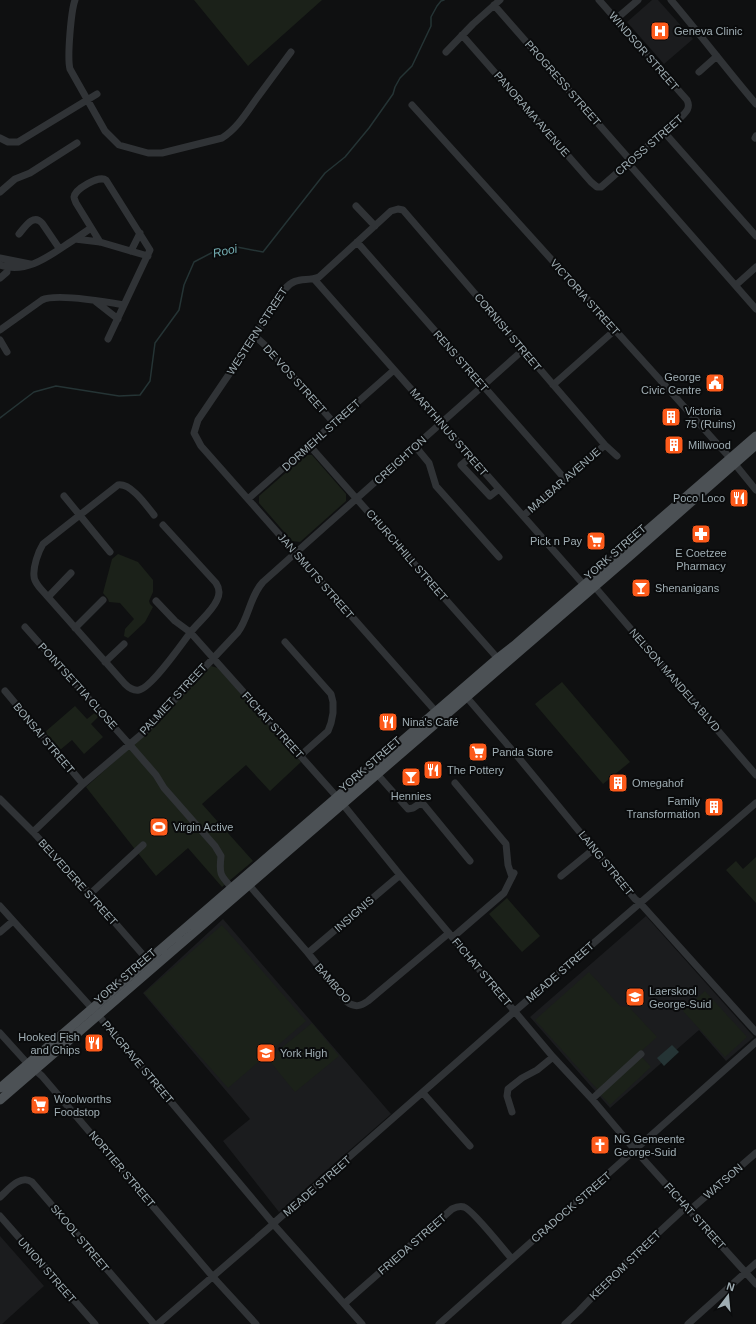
<svg xmlns="http://www.w3.org/2000/svg" width="756" height="1324" viewBox="0 0 756 1324" font-family="Arial,sans-serif">
	<style>
		.built { fill: #1b1c1e }
		.green { fill: #1b2119 }
		.water { fill: #253435 }
		.lines { fill: none; stroke-linecap: round; stroke-linejoin: round }
		.stream { stroke: #253435; stroke-width: 1.5 }
		.minor { stroke: #303336; stroke-width: 7 }
		.major { stroke: #4c5155; stroke-width: 9 }
		.labels { text-anchor: middle; dominant-baseline: central; stroke-width: 4; stroke-linejoin: round; paint-order: stroke }
		.poi-label { font-size: 11px; fill: #9fadb3; stroke: #0a0b0c; text-anchor: start }
		.street-label { font-size: 11px; fill: #9fadb3; stroke: #0a0b0c }
		.water-label { font-size: 12px; font-style: italic; fill: #73acb1; stroke: #0a0b0c }
	</style>
	<rect width="100%" height="100%" fill="#0f1011"/>
	<path class="built" d="M652 0H658L693 39 664 64 627 22Z
		M646 916 754 1037 726 1061 699 1030 610 1108 530 1017Z
		M223 919 391 1114 279 1212 223 1141 250 1119 143 993Z
		M0 1236 44 1286 2 1324H0Z"/>
	<path class="green" d="M194 0H322L248 66Z
		M306 455H312L346 494V501L300 542 292 541 259 503V496Z
		M118 554 138 562 153 580V592L149 601 150 604 153 607 145 622 128 638 124 636 125 629 134 619 120 603 109 602 108 599 103 593 112 559Z
		M211 666 218 668 301 762 270 791 246 765 202 804 253 861 222 887 188 848 156 876 86 787 145 734Z
		M562 682 630 762 603 784 535 704Z
		M75 706 87 719 97 711 100 715 91 724 103 737 84 754 72 740 60 750 45 732Z
		M756 857V903L726 870 736 861 743 869Z
		M507 898 540 936 522 952 489 914Z
		M222 925 306 1021 228 1088 144 993Z
		M589 972 620 1006 629 1007 657 1037 598 1090 535 1020Z
		M705 991 747 1037 725 1057 683 1011Z
		M312 1023 339 1056 295 1092 268 1059Z
		M641 1056 651 1067 610 1105 600 1094Z"/>
	<path class="water" d="M672 1045 679 1052 664 1066 657 1058Z"/>
	<g class="lines">
		<path class="stream" d="M0 418 34 392 56 386 119 396 140 395 150 381 155 343 179 310 184 285 194 262 215 251 237 247 263 252 325 173 345 157 369 128 393 94 395 87 400 78 412 66 431 26V17L437 6 441 1 444 0"/>
		<path class="minor" d="M75 0C71 11 67 58 70 69L105 131 119 145 148 153H162L222 138C237 129 247 112 257 98 268 83 280 67 291 52
			M671 0C700 34 727 70 756 104
			M494 5 631 161
			M616 19 638 0
			M462 35 591 182 597 187H601L680 118C686 112 691 108 687 100L599 0
			M446 52 473 24 500 0
			M699 72 717 56
			M412 105 662 382 730 458 756 490
			M664 132 756 236
			M0 138 8 142H18L97 94
			M755 138 756 136
			M628 163 756 309
			M0 192 15 179 30 173 77 143
			M356 206 375 226
			M19 234C25 227 33 213 42 223L59 248
			M75 239 91 228
			M100 242 76 203C76 203 74 198 74 197 75 189 99 175 106 180L150 250 108 339
			M357 242 565 479
			M131 251 140 233
			M0 258 30 264
			M0 265C28 275 53 253 75 239L100 242 148 256
			M0 278 7 272V264
			M314 279 584 585 594 586 756 775
			M736 285 756 267
			M95 301 118 319
			M0 330 42 300C56 293 107 302 124 305
			M255 336 267 347 334 423
			M0 340 7 352
			M553 385 615 330
			M309 445 501 662
			M415 446 429 463 436 486 499 557
			M471 457 461 465 490 496 499 489
			M64 496 110 552
			M248 499 394 370
			M154 515C146 505 131 483 118 485L43 544C38 552 33 567 34 576 34 581 37 584 40 588L125 684C129 688 133 691 139 690 151 688 181 645 190 633 198 622 211 613 217 600 220 594 220 589 216 583L163 525
			M523 516 605 445
			M48 597 71 573
			M156 601 175 621 190 632 337 797 400 875 553 1057 592 1099 635 1150 756 1284
			M25 627 130 745 156 775 164 788 215 846 221 856C219 874 220 875 232 888
			M75 628 103 600
			M285 642 331 694 333 702V713L331 723 328 731 300 756
			M105 662 124 644
			M5 691 83 784
			M463 693 518 757 635 899 640 903 756 1032
			M439 715 201 446 194 433 198 420 240 358 285 289C295 276 306 282 319 277L391 211 398 209 403 210 605 445 617 456
			M377 774 408 809 413 808 419 804 424 805 470 861
			M455 783 506 844 508 865 512 877
			M0 799 33 832 90 894 151 964
			M33 832 83 784 143 733 238 632C249 617 250 596 263 582L523 350
			M561 876 594 849
			M249 885 308 953 347 1002C355 1008 361 1006 368 1001L449 933
			M90 894 143 845
			M0 906 98 1015 272 1222
			M0 932 13 921
			M453 937 504 893 514 873
			M308 953 400 875
			M0 1033 28 1064 42 1076 213 1277 256 1324
			M423 1093 470 1146
			M592 1099 641 1054
			M512 1112 507 1096 508 1089 522 1078 537 1070 553 1057
			M0 1197C8 1190 20 1174 32 1182L154 1324
			M690 1210 756 1153
			M0 1216 95 1324
			M275 1222 515 1011 756 803
			M275 1226 362 1324
			M345 1303 452 1209C456 1207 460 1206 464 1207 473 1210 504 1250 512 1259
			M158 1324 271 1226
			M439 1324 756 1042
			M565 1324 579 1311 616 1272 686 1207
			M688 1324 756 1263"/>
		<path class="major" d="M0 1088 498 658 516 644 756 436
			M0 1100 631 555 756 445"/>
	</g>
	<defs>
		<symbol id="hospital-square" viewBox="-11 -11 22 22"><rect x="-9" y="-9" width="18" height="18" rx="4" fill="#fd5b1b" stroke="#0a0b0c"/><path d="M-5-5h3v3.5h4V-5h3V5h-3V1.5h-4V5h-3Z" fill="#fff"/></symbol>
		<symbol id="civic-square" viewBox="-11 -11 22 22"><rect x="-9" y="-9" width="18" height="18" rx="4" fill="#fd5b1b" stroke="#0a0b0c"/><path d="M-.6-6.5H3V-4.5H.6V-3L4-1V1h2V6H-6V1h2V-1L-.6-3ZM-1.2 2.5V6h2.4V2.5Z" fill="#fff"/></symbol>
		<symbol id="building-square" viewBox="-11 -11 22 22"><rect x="-9" y="-9" width="18" height="18" rx="4" fill="#fd5b1b" stroke="#0a0b0c"/><path d="M-4-6H4V6H1V3H-1V6H-4ZM-2.5-4.3h1.7v1.8h-1.7ZM.8-4.3h1.7v1.8H.8ZM-2.5-1h1.7V.8h-1.7ZM.8-1h1.7V.8H.8Z" fill="#fff"/></symbol>
		<symbol id="restaurant-square" viewBox="-11 -11 22 22"><rect x="-9" y="-9" width="18" height="18" rx="4" fill="#fd5b1b" stroke="#0a0b0c"/><path d="M-5-6h1v4h1v-4h1v4h1v-4h1v5L-1.5 .5V6h-2V.5L-5-1ZM5-6V6H3V1.5H1.5Q1.5-4 5-6Z" fill="#fff"/></symbol>
		<symbol id="pharmacy-square" viewBox="-11 -11 22 22"><rect x="-9" y="-9" width="18" height="18" rx="4" fill="#fd5b1b" stroke="#0a0b0c"/><path d="M-2-6h4v4h4v4h-4v4h-4v-4h-4v-4h4Z" fill="#fff"/></symbol>
		<symbol id="supermarket-square" viewBox="-11 -11 22 22"><rect x="-9" y="-9" width="18" height="18" rx="4" fill="#fd5b1b" stroke="#0a0b0c"/><path d="M-6-5.5h2.5l.6 2H6L4.5 2H-2.5L-4.4-4H-6ZM-1.5 3.2a1.3 1.3 0 1 0 .1 0ZM3 3.2a1.3 1.3 0 1 0 .1 0Z" fill="#fff"/></symbol>
		<symbol id="bar-square" viewBox="-11 -11 22 22"><rect x="-9" y="-9" width="18" height="18" rx="4" fill="#fd5b1b" stroke="#0a0b0c"/><path d="M-6-5H6L.8 .8V4.5H3.5V6h-7V4.5H-.8V.8Z" fill="#fff"/></symbol>
		<symbol id="stadium-square" viewBox="-11 -11 22 22"><rect x="-9" y="-9" width="18" height="18" rx="4" fill="#fd5b1b" stroke="#0a0b0c"/><path d="M0-5a6.5 5 0 1 0 0 10a6.5 5 0 1 0 0-10ZM-3.5-1.8h7v3.6h-7Z" fill="#fff"/></symbol>
		<symbol id="school-square" viewBox="-11 -11 22 22"><rect x="-9" y="-9" width="18" height="18" rx="4" fill="#fd5b1b" stroke="#0a0b0c"/><path d="M0-5L7-2L0 1L-7-2ZM-4 1L0 2.5L4 1V4Q0 6-4 4Z" fill="#fff"/></symbol>
		<symbol id="church-square" viewBox="-11 -11 22 22"><rect x="-9" y="-9" width="18" height="18" rx="4" fill="#fd5b1b" stroke="#0a0b0c"/><path d="M-1.2-6h2.4v3.5h3.3v2.4h-3.3V6h-2.4V-.1h-3.3v-2.4h3.3Z" fill="#fff"/></symbol>
	</defs>
	<g fill-rule="evenodd">
		<use href="#hospital-square" x="649" y="20" width="22" height="22"/>
		<use href="#civic-square" x="704" y="372" width="22" height="22"/>
		<use href="#building-square" x="660" y="406" width="22" height="22"/>
		<use href="#building-square" x="663" y="434" width="22" height="22"/>
		<use href="#restaurant-square" x="728" y="487" width="22" height="22"/>
		<use href="#pharmacy-square" x="690" y="523" width="22" height="22"/>
		<use href="#supermarket-square" x="585" y="530" width="22" height="22"/>
		<use href="#bar-square" x="630" y="577" width="22" height="22"/>
		<use href="#restaurant-square" x="377" y="711" width="22" height="22"/>
		<use href="#supermarket-square" x="467" y="741" width="22" height="22"/>
		<use href="#restaurant-square" x="422" y="759" width="22" height="22"/>
		<use href="#bar-square" x="400" y="766" width="22" height="22"/>
		<use href="#building-square" x="607" y="772" width="22" height="22"/>
		<use href="#building-square" x="703" y="796" width="22" height="22"/>
		<use href="#stadium-square" x="148" y="816" width="22" height="22"/>
		<use href="#school-square" x="624" y="986" width="22" height="22"/>
		<use href="#restaurant-square" x="83" y="1032" width="22" height="22"/>
		<use href="#school-square" x="255" y="1042" width="22" height="22"/>
		<use href="#supermarket-square" x="29" y="1094" width="22" height="22"/>
		<use href="#church-square" x="589" y="1134" width="22" height="22"/>
	</g>
	<g class="labels">
		<g class="poi-label">
			<text x="674" y="31">Geneva Clinic</text>
			<text x="701" y="377" text-anchor="end">George<tspan x="701" dy="13">Civic Centre</tspan></text>
			<text x="685" y="411">Victoria<tspan x="685" dy="13">75 (Ruins)</tspan></text>
			<text x="688" y="445">Millwood</text>
			<text x="725" y="498" text-anchor="end">Poco Loco</text>
			<text x="582" y="541" text-anchor="end">Pick n Pay</text>
			<text x="701" y="553" text-anchor="middle">E Coetzee<tspan x="701" dy="13">Pharmacy</tspan></text>
			<text x="655" y="588">Shenanigans</text>
			<text x="402" y="722">Nina's Café</text>
			<text x="492" y="752">Panda Store</text>
			<text x="447" y="770">The Pottery</text>
			<text x="632" y="783">Omegahof</text>
			<text x="411" y="796" text-anchor="middle">Hennies</text>
			<text x="700" y="801" text-anchor="end">Family<tspan x="700" dy="13">Transformation</tspan></text>
			<text x="173" y="827">Virgin Active</text>
			<text x="649" y="991">Laerskool<tspan x="649" dy="13">George-Suid</tspan></text>
			<text x="80" y="1037" text-anchor="end">Hooked Fish<tspan x="80" dy="13">and Chips</tspan></text>
			<text x="280" y="1053">York High</text>
			<text x="54" y="1099">Woolworths<tspan x="54" dy="13">Foodstop</tspan></text>
			<text x="614" y="1139">NG Gemeente<tspan x="614" dy="13">George-Suid</tspan></text>
		</g>
		<g class="street-label">
			<text transform="translate(644 51) rotate(49)">WINDSOR STREET</text>
			<text transform="translate(563 83) rotate(49)">PROGRESS STREET</text>
			<text transform="translate(532 114) rotate(49)">PANORAMA AVENUE</text>
			<text transform="translate(649 145) rotate(-41)">CROSS STREET</text>
			<text transform="translate(585 297) rotate(48)">VICTORIA STREET</text>
			<text transform="translate(257 331) rotate(-57)">WESTERN STREET</text>
			<text transform="translate(508 332) rotate(50)">CORNISH STREET</text>
			<text transform="translate(461 361) rotate(49)">RENS STREET</text>
			<text transform="translate(295 379) rotate(48)">DE VOS STREET</text>
			<text transform="translate(449 432) rotate(49)">MARTHINUS STREET</text>
			<text transform="translate(321 435) rotate(-42)">DORMEHL STREET</text>
			<text transform="translate(400 460) rotate(-42)">CREIGHTON</text>
			<text transform="translate(564 480) rotate(-41)">MALBAR AVENUE</text>
			<text transform="translate(615 552) rotate(-41)">YORK STREET</text>
			<text transform="translate(407 555) rotate(49)">CHURCHHILL STREET</text>
			<text transform="translate(316 576) rotate(49)">JAN SMUTS STREET</text>
			<text transform="translate(675 680) rotate(49)">NELSON MANDELA BLVD</text>
			<text transform="translate(78 686) rotate(48)">POINTSETTIA CLOSE</text>
			<text transform="translate(173 699) rotate(-47)">PALMIET STREET</text>
			<text transform="translate(273 725) rotate(48)">FICHAT STREET</text>
			<text transform="translate(44 738) rotate(50)">BONSAI STREET</text>
			<text transform="translate(370 764) rotate(-41)">YORK STREET</text>
			<text transform="translate(606 863) rotate(51)">LAING STREET</text>
			<text transform="translate(78 882) rotate(48)">BELVEDERE STREET</text>
			<text transform="translate(354 914) rotate(-41)">INSIGNIS</text>
			<text transform="translate(482 972) rotate(50)">FICHAT STREET</text>
			<text transform="translate(560 972) rotate(-41)">MEADE STREET</text>
			<text transform="translate(125 976) rotate(-41)">YORK STREET</text>
			<text transform="translate(333 983) rotate(49)">BAMBOO</text>
			<text transform="translate(138 1062) rotate(50)">PALGRAVE STREET</text>
			<text transform="translate(122 1169) rotate(50)">NORTIER STREET</text>
			<text transform="translate(723 1181) rotate(-41)">WATSON</text>
			<text transform="translate(317 1186) rotate(-41)">MEADE STREET</text>
			<text transform="translate(571 1207) rotate(-41)">CRADOCK STREET</text>
			<text transform="translate(695 1216) rotate(48)">FICHAT STREET</text>
			<text transform="translate(80 1238) rotate(50)">SKOOL STREET</text>
			<text transform="translate(412 1244) rotate(-41)">FRIEDA STREET</text>
			<text transform="translate(625 1265) rotate(-44)">KEEROM STREET</text>
			<text transform="translate(47 1270) rotate(49)">UNION STREET</text>
		</g>
		<g class="water-label">
			<text transform="translate(225 251) rotate(-12)">Rooi</text>
		</g>
	</g>
	<g transform="translate(728 1296) rotate(16)" stroke="#0a0b0c" stroke-width="3" paint-order="stroke">
	<path d="M0-3L7 15L0 10L-7 15Z" fill="#9fadb3"/>
	<text y="-6" font-size="11" font-weight="bold" text-anchor="middle" fill="#9fadb3">N</text>
	</g>
</svg>
